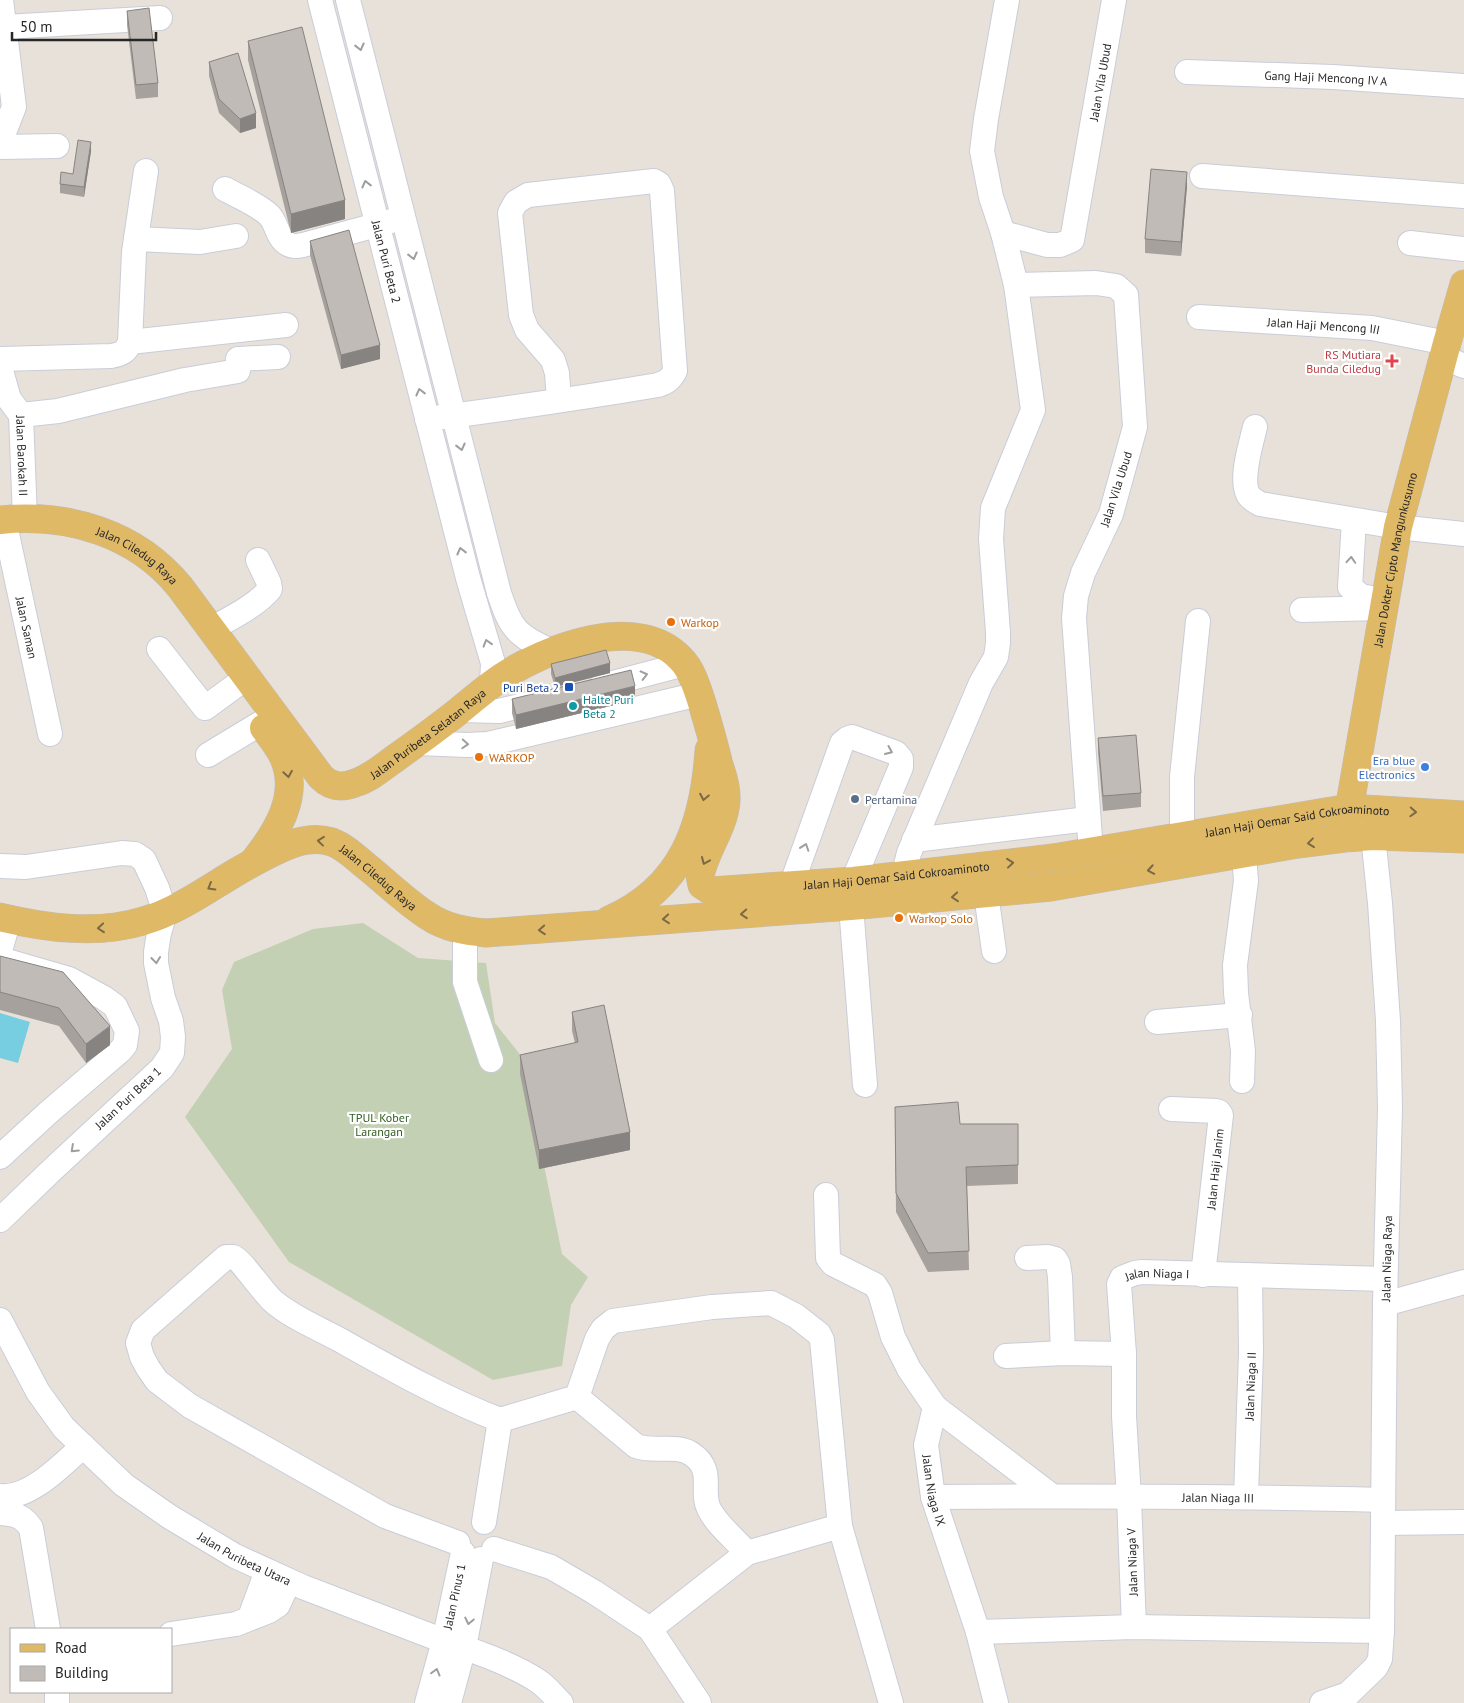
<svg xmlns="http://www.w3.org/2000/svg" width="1464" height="1703" viewBox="0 0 1464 1703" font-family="'PT Sans',sans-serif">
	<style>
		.cemetery { fill: #c4d0b3 }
		.water { fill: #77cee0 }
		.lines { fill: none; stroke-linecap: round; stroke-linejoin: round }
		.minor-casing { stroke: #c9cdd8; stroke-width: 26 }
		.major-casing { stroke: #bebebe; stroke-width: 29 }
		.minor { stroke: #fff; stroke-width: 24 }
		.major { stroke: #e0b967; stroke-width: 28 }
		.wall { fill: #a6a19d }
		.shaded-wall { fill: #878380 }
		.building { fill: #c1bbb7; stroke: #878380 }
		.oneway { stroke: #9e9e9e }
		.oneway2 { stroke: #7a6944 }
		.health-dot { fill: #e0444e; stroke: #fff; stroke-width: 2 }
		.food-dot { fill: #e8710a; stroke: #fff; stroke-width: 2 }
		.transit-dot { fill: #1a4fb4; stroke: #fff; stroke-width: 2 }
		.culture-dot { fill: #0f9aa8; stroke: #fff; stroke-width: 2 }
		.shop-dot { fill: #3f7fe0; stroke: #fff; stroke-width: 2 }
		.service-dot { fill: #5c6f8a; stroke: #fff; stroke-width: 2 }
		.labels { text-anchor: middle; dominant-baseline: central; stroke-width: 4.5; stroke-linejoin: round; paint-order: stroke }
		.street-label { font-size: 12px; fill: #272727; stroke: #fff }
		.health-label { font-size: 12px; fill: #be3a42; stroke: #fff; text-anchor: end }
		.food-label { font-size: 12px; fill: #c56008; stroke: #fff; text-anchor: start }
		.transit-label { font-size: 12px; fill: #164399; stroke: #fff; text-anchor: end }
		.culture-label { font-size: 12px; fill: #0d838f; stroke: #fff; text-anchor: start }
		.shop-label { font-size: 12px; fill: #366cbe; stroke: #fff; text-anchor: end }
		.service-label { font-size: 12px; fill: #4e5e75; stroke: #fff; text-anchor: start }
		.park-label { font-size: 12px; fill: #325b20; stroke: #fff }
	</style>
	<rect width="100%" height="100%" fill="#e8e1da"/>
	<path class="cemetery" d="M363 923 418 958 486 963 495 1023 522 1057 562 1254 588 1277 571 1305 562 1366 493 1380 289 1262 185 1117 232 1049 222 990 234 962 313 929Z"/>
	<path class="water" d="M0 1013 30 1022 18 1063 0 1058Z"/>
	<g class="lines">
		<defs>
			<g id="minor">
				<path id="s1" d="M320 0 468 578 493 663 492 684"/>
				<path d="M348 0 499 593C503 604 507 619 516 629 525 640 541 646 553 652"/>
				<path d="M5 27 160 18"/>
				<path id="s2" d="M1187 72 1333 77 1464 86"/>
				<path d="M0 138 5 130 14 107 1 0"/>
				<path d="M0 147 57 146"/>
				<path d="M1202 176 1464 196"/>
				<path d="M225 189C239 197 257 204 269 215 277 223 277 238 288 244 293 247 298 246 303 245L391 221"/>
				<path id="s3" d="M1003 233 1047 245H1060L1072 240 1114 0"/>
				<path d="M136 239 200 242 236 236"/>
				<path d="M1410 243 1464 249"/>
				<path d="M1016 285 1096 283 1116 286 1126 295 1135 427 1111 514 1083 573 1076 596 1074 618 1091 852"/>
				<path id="s4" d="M1199 317 1372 328 1447 343"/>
				<path d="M130 342 286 325"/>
				<path d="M1443 357 1464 366"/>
				<path d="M0 359 111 356C122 354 126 352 130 342L134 252 146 171"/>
				<path id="s5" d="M0 367 9 399 21 415 25 519"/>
				<path d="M21 415 58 411 185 380 238 371V359L278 357"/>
				<path d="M427 419C504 409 581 398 658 385 667 382 671 379 675 371L662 191 659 184 654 181 528 195 516 202 510 213 521 315 527 330 553 360 557 373 559 400"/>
				<path d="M1255 427C1251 444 1240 478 1248 494 1250 499 1256 501 1260 504L1398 527 1464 534"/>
				<path id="s6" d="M4 520 50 734"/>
				<path d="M1354 520 1350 587 1361 596 1384 601"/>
				<path d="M1302 610 1381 608"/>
				<path d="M211 629C229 619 256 606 270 589L269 583 258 560"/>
				<path d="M159 649 205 708 235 686"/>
				<path d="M601 686 685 664"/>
				<path d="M460 710 499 711 544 700"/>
				<path d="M417 743 467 745 488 744 699 694"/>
				<path d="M208 755 261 723"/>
				<path d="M1182 837V777L1198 621"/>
				<path d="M914 840 1088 819"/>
				<path d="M0 866 26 867 122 853 135 854 144 860 157 888 165 913 159 933 156 952V963L163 998 171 1021 173 1037 172 1053 162 1068 53 1169 0 1220"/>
				<path d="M899 892 909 853 981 683 996 657 998 643V632L991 539 993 508 1033 410 1016 285 1003 233 991 197 982 151 986 119 1007 0"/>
				<path d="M986 894 994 951"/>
				<path d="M791 902V886L842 743 847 739 852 737 896 753 901 759V767L853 881 851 906 865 1085"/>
				<path d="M465 931V982L491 1060"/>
				<path d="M0 951 9 919"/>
				<path d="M0 959 69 979 104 998 115 1006 127 1031 125 1045 120 1051 49 1112 0 1157"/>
				<path d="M1157 1022 1240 1015"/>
				<path d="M1242 1081 1243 1051 1236 993 1235 965 1246 881 1244 855"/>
				<path d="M1171 1109 1216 1111 1219 1112 1221 1115 1203 1275"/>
				<path d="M826 1195 828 1258 833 1264 875 1285 880 1293 893 1337 909 1369 935 1407 1052 1496"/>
				<path d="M1027 1258 1048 1257 1055 1259 1058 1264 1060 1277 1063 1353"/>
				<path d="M1385 1304 1464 1282"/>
				<path id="s7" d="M0 1320 38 1392 64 1428 124 1485 170 1517 235 1556 303 1587 444 1641C471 1649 514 1665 538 1681 547 1687 553 1695 561 1703"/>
				<path d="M1006 1356 1063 1353 1124 1354"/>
				<path d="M577 1397 636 1446C654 1453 677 1443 693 1455 715 1471 700 1491 709 1509 717 1525 735 1539 747 1553"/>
				<path id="s8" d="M935 1407 926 1445 933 1497 978 1632 996 1703"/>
				<path d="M500 1420 577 1397 597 1339 603 1329 613 1321 712 1307 771 1303 796 1316 819 1334 822 1340 840 1526 891 1703"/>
				<path d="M0 1496C29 1500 63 1464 83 1446"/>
				<path id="s9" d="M1246 1496 1251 1352 1250 1276"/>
				<path id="s10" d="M933 1497C1083 1496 1233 1496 1383 1500"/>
				<path d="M0 1513C15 1514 23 1516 31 1528L48 1629"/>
				<path d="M1383 1523 1464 1522"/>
				<path d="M458 1543 385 1516 190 1406 157 1381 148 1368 142 1357 138 1343 143 1330 226 1257C227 1257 232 1257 233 1257 241 1259 264 1294 274 1302 293 1318 318 1328 340 1340 392 1369 445 1399 500 1420L484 1522"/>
				<path d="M494 1549 551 1567 594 1592 650 1629 699 1703"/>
				<path d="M250 1617 267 1571"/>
				<path id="s11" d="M1134 1627 1129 1498 1124 1416V1354L1119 1284 1122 1278 1135 1273 1142 1272 1385 1279"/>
				<path d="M650 1629 747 1553 840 1526"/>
				<path d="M978 1632 1134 1627 1382 1631"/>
				<path d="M171 1634 236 1624 269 1611 278 1605 289 1581"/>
				<path d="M57 1692V1703"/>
				<path id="s12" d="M427 1703 444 1641 463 1553"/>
				<path d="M449 1703 464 1647 481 1559"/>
				<path id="s13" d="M1322 1703 1348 1694 1376 1667 1380 1659 1382 1631 1385 1304 1390 1108 1388 1021 1380 903 1373 836V818"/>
			</g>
			<g id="major">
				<path id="s14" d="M0 520C68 513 136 533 180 587L321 777C331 787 342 788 355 783 371 778 384 766 397 757 418 742 440 726 460 710 474 699 487 687 502 677 546 648 638 612 681 659 692 670 697 688 702 703 708 723 714 744 719 765 723 776 727 789 726 801 724 828 705 850 700 876L702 885 711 891 853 881 1053 858 1349 808 1464 815"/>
				<path id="s15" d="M1346 827 1398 527 1447 343 1464 284"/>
				<path d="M254 861C277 832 300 796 284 758 279 747 271 737 264 728"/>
				<path id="s16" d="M0 917C46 928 97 935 143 921 175 912 205 891 233 874 252 863 289 841 309 840 317 839 325 840 332 842 345 847 355 857 366 866 386 882 406 902 428 916 446 928 465 931 486 933L851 906 1051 887 1298 844 1345 838 1373 836 1464 839"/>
				<path d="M609 920C683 888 704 825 709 750"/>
			</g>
		</defs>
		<use href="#minor" class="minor-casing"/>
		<use href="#major" class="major-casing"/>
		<use href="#minor" class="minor"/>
		<use href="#major" class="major"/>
	</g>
	<path class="wall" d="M127 11 158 83V97L136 99 127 25Z
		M248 41 345 219 291 233 248 60Z
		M209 62 256 128 240 133 219 113 209 76Z
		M91 151 84 197 60 193V184L73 174Z
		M1187 186 1181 256 1145 253V239Z
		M310 241 380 359 341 369 310 255Z
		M551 664 610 673 555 687 551 674Z
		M512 699 635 700 516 729 512 713Z
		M1098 738 1141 793V807L1103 811 1098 752Z
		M0 956 110 1045 86 1063 59 1026 0 1010Z
		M572 1012 630 1150 539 1169 520 1074V1055L575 1043 572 1031Z
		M895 1107 960 1124H1018V1184L967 1186 969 1270 928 1272 896 1212Z"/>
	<path class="shaded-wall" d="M256 113V128L240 133V119Z
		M91 142V151L84 197V187Z
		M1187 172V186L1181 256V242Z
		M345 200V219L291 233V214Z
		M380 345V359L341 369V355Z
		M610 663V673L555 687V678Z
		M635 686V700L516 729V715Z
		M110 1026V1045L86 1063V1044Z
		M630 1132V1150L539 1169V1150Z"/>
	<path class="building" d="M149 8 158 83 136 85 127 11Z
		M302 27 345 200 291 214 248 41Z
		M238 53 256 113 240 119 219 99 209 62Z
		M78 140 91 142 84 187 60 184 61 172 73 174Z
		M1151 169 1187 172 1181 242 1145 239Z
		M349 230 380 345 341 355 310 241Z
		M606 650 610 663 555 678 551 664Z
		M631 670 635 686 516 715 512 699Z
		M1136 735 1141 793 1103 796 1098 738Z
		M0 956 63 972 110 1026 86 1044 59 1008 0 992Z
		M604 1005 630 1132 539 1150 520 1055 578 1042 572 1012Z
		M958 1102 960 1124H1018V1165L966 1167 969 1251 928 1253 896 1193 895 1107Z"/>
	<defs><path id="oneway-chevron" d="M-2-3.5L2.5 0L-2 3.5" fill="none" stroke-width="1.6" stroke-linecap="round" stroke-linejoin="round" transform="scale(1.25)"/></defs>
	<g class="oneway">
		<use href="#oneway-chevron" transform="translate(360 47) rotate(76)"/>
		<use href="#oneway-chevron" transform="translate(366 184) rotate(-104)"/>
		<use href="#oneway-chevron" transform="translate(413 256) rotate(76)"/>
		<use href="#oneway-chevron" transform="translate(420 392) rotate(-104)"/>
		<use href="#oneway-chevron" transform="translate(461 447) rotate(76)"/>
		<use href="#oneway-chevron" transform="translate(461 551) rotate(-104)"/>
		<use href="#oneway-chevron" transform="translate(1351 560) rotate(-86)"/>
		<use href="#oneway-chevron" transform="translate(487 643) rotate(-107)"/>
		<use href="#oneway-chevron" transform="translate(644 675) rotate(-14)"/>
		<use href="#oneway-chevron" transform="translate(465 744) rotate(3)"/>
		<use href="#oneway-chevron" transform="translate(889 751) rotate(24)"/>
		<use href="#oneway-chevron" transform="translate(805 847) rotate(-71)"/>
		<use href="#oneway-chevron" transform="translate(156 960) rotate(84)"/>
		<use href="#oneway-chevron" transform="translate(74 1149) rotate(137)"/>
		<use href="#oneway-chevron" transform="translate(469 1621) rotate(102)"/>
		<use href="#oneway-chevron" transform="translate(436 1672) rotate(-75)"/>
	</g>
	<g class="oneway2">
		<use href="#oneway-chevron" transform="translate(288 774) rotate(81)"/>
		<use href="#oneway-chevron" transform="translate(704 797) rotate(101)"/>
		<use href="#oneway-chevron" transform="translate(1413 812) rotate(3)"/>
		<use href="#oneway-chevron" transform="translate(321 841) rotate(-174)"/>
		<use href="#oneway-chevron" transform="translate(1311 843) rotate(173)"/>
		<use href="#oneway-chevron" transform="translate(705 861) rotate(113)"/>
		<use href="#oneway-chevron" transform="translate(1010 863) rotate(-6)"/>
		<use href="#oneway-chevron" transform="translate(1151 870) rotate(170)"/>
		<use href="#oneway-chevron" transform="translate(211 887) rotate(150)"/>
		<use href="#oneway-chevron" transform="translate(955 897) rotate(175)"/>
		<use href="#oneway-chevron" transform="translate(744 914) rotate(176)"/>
		<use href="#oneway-chevron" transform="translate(666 919) rotate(175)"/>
		<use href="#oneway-chevron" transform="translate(101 928) rotate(175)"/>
		<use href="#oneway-chevron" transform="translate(542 930) rotate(176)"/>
	</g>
	<path class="health-dot" d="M1389.5 353.5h5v5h5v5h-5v5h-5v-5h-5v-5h5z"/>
	<g class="food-dot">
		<circle cx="671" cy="622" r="5"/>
		<circle cx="479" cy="757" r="5"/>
		<circle cx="899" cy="918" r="5"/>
	</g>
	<rect class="transit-dot" x="564" y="682" width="10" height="10" rx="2.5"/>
	<circle class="culture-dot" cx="573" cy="706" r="5"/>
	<circle class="shop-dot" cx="1425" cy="767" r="5"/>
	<circle class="service-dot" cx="855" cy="799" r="5"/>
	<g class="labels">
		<g class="street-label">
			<text stroke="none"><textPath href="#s2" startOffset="139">Gang Haji Mencong IV A</textPath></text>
			<text stroke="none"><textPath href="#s3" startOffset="232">Jalan Vila Ubud</textPath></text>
			<text stroke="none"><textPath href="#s1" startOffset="270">Jalan Puri Beta 2</textPath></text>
			<text stroke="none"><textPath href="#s4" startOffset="125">Jalan Haji Mencong III</textPath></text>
			<text stroke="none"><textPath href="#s5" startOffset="94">Jalan Barokah II</textPath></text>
			<text transform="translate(1116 489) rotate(-72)">Jalan Vila Ubud</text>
			<text stroke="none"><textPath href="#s14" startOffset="146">Jalan Ciledug Raya</textPath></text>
			<text stroke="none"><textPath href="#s15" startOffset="272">Jalan Dokter Cipto Mangunkusumo</textPath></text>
			<text stroke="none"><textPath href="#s6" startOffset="110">Jalan Saman</textPath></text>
			<text stroke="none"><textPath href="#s14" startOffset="562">Jalan Puribeta Selatan Raya</textPath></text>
			<text stroke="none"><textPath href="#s14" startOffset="1690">Jalan Haji Oemar Said Cokroaminoto</textPath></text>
			<text stroke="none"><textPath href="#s14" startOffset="1285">Jalan Haji Oemar Said Cokroaminoto</textPath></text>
			<text stroke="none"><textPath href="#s16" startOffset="412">Jalan Ciledug Raya</textPath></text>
			<text transform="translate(128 1098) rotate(-43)">Jalan Puri Beta 1</text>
			<text transform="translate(1215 1169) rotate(-84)">Jalan Haji Janim</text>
			<text stroke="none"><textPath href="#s13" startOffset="476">Jalan Niaga Raya</textPath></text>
			<text stroke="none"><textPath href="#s11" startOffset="386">Jalan Niaga I</textPath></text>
			<text stroke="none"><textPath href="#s9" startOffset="110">Jalan Niaga II</textPath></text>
			<text stroke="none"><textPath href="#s8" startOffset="85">Jalan Niaga IX</textPath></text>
			<text stroke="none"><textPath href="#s10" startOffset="285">Jalan Niaga III</textPath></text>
			<text stroke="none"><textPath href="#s7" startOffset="350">Jalan Puribeta Utara</textPath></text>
			<text transform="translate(1132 1562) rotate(-92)">Jalan Niaga V</text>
			<text stroke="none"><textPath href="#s12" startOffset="110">Jalan Pinus 1</textPath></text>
		</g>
		<g class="health-label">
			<text x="1381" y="354">RS Mutiara<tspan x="1381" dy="14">Bunda Ciledug</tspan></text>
		</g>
		<g class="food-label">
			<text x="681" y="622">Warkop</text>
			<text x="489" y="757">WARKOP</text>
			<text x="909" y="918">Warkop Solo</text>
		</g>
		<g class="transit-label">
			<text x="559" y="687">Puri Beta 2</text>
		</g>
		<g class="culture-label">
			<text x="583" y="699">Halte Puri<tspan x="583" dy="14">Beta 2</tspan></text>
		</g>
		<g class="shop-label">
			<text x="1415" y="760">Era blue<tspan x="1415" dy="14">Electronics</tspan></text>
		</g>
		<g class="service-label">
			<text x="865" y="799">Pertamina</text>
		</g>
		<g class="park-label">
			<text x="379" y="1117">TPUL Kober<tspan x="379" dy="14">Larangan</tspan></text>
		</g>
	</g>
	<rect x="10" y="1628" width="162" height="65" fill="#ffffff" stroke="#a9a9a9"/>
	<rect x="20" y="1644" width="25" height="8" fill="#e0b967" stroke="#a9a9a9"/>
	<text x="55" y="1653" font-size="15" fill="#272727">Road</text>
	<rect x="20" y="1666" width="25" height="15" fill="#c1bbb7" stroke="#a9a9a9"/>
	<text x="55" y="1678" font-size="15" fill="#272727">Building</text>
	<path d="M12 32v8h144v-8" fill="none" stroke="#272727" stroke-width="2.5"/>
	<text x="20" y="32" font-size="15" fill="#272727" stroke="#ffffff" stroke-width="4" paint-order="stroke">50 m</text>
</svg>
